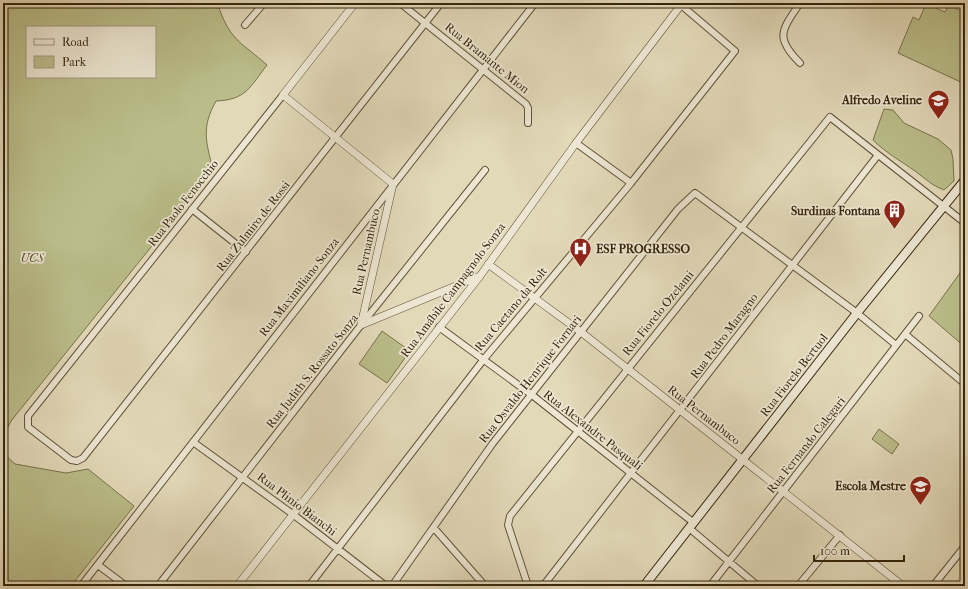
<svg xmlns="http://www.w3.org/2000/svg" width="968" height="589" viewBox="0 0 968 589" font-family="'IM FELL French Canon',serif">
	<style>
		.green { fill: #babd8a; stroke: #78724c; fill-rule: evenodd }
		.lines { fill: none; stroke-linecap: round; stroke-linejoin: round }
		.minor-casing { stroke: #625338; stroke-width: 8 }
		.tertiary-casing { stroke: #625338; stroke-width: 8 }
		.secondary-casing { stroke: #37260d; stroke-width: 10 }
		.minor { stroke: #ece6d2; stroke-width: 6 }
		.tertiary { stroke: #ece6d2; stroke-width: 7 }
		.secondary { stroke: #ece6d2; stroke-width: 8 }
		.labels { text-anchor: middle; dominant-baseline: central; stroke-width: 3.5; stroke-linejoin: round; paint-order: stroke }
		.street-label { font-size: 12px; fill: #37260d; stroke: #ece6d2 }
		.poi-label { font-size: 12px; font-weight: bold; fill: #37260d; stroke: #ece6d2; text-anchor: end }
		.park-label { font-size: 12px; font-style: italic; fill: #584c2c; stroke: #ece6d2 }
	</style>
	<rect width="100%" height="100%" fill="#e2d9b9"/>
	<filter id="stains"><feTurbulence type="fractalNoise" baseFrequency=".005" numOctaves="4"/><feColorMatrix values="0 0 0 0 .2 0 0 0 0 .09 0 0 0 0 .02 0 0 0 .5 -.17"/></filter>
	<radialGradient id="worn" r=".72"><stop offset=".6" stop-color="#630" stop-opacity="0"/><stop offset="1" stop-color="#630" stop-opacity=".3"/></radialGradient>
	<path class="green" d="M3 3H222L219 8C231 42 243 43 267 65 250 87 246 100 216 101 201 128 206 141 213 170L11 421 3 437ZM27 27H155V77H27Z
		M926 4 945 12 949 5 965 13V84L898 53 913 17 919 20Z
		M884 109 893 110 904 123 938 139 951 150 953 159 954 181 944 190C931 185 926 179 915 171 901 161 886 153 873 140Z
		M965 266V347L929 316Z
		M382 331 410 351 387 383 359 364Z
		M879 429 899 444 892 454 872 439Z
		M3 453 15 464 66 473 88 469 134 506 71 586H3Z"/>
	<g class="lines">
		<defs>
			<path id="minor" d="M400 3 526 104 528 108V123
				M961 3 965 6
				M245 25 264 3
				M800 63C774 37 782 30 800 3
				M283 95 28 416V427L71 460 77 461 83 458 441 3
				M576 143 631 183
				M192 209 246 252
				M439 327 532 395 694 523
				M905 334 965 384
				M193 442 294 515 386 586
				M434 528 485 586
				M689 528 758 586
				M98 565 126 586
				M81 586 535 3
				M158 586 361 325 485 170
				M309 586 484 359 631 183 735 51 681 5 683 3
				M392 586 493 443 678 209 695 193 857 313 896 345
				M528 586 508 525 510 516 830 117 965 223
				M543 586 878 155
				M710 586 919 316
				M798 586 840 535
				M933 586 965 546"/>
			<path id="tertiary" d="M355 3 283 95 393 184 361 325
				M488 264 581 332 903 586
				M361 325 480 276
				M237 586 480 276 576 143 681 5 678 3"/>
			<path id="secondary" d="M644 586 857 313 965 180"/>
		</defs>
		<use href="#minor" class="minor-casing"/>
		<use href="#tertiary" class="tertiary-casing"/>
		<use href="#secondary" class="secondary-casing"/>
		<use href="#minor" class="minor"/>
		<use href="#tertiary" class="tertiary"/>
		<use href="#secondary" class="secondary"/>
	</g>
	<defs>
		<symbol id="school-pin" viewBox="-11 -11 22 30"><path d="M0 17L-7.5 6A9.5 9.5 0 1 1 7.5 6Z" fill="#8f2418" stroke="#ece6d2"/><path d="M0-5L7-2L0 1L-7-2ZM-4 1L0 2.5L4 1V4Q0 6-4 4Z" fill="#fff"/></symbol>
		<symbol id="building-pin" viewBox="-11 -11 22 30"><path d="M0 17L-7.5 6A9.5 9.5 0 1 1 7.5 6Z" fill="#8f2418" stroke="#ece6d2"/><path d="M-4-6H4V6H1V3H-1V6H-4ZM-2.5-4.3h1.7v1.8h-1.7ZM.8-4.3h1.7v1.8H.8ZM-2.5-1h1.7V.8h-1.7ZM.8-1h1.7V.8H.8Z" fill="#fff"/></symbol>
		<symbol id="hospital-pin" viewBox="-11 -11 22 30"><path d="M0 17L-7.5 6A9.5 9.5 0 1 1 7.5 6Z" fill="#8f2418" stroke="#ece6d2"/><path d="M-5-5h3v3.5h4V-5h3V5h-3V1.5h-4V5h-3Z" fill="#fff"/></symbol>
	</defs>
	<g fill-rule="evenodd">
		<use href="#school-pin" x="926" y="88" width="25" height="34"/>
		<use href="#building-pin" x="882" y="198" width="25" height="34"/>
		<use href="#hospital-pin" x="568" y="236" width="25" height="34"/>
		<use href="#school-pin" x="908" y="474" width="25" height="34"/>
	</g>
	<g class="labels">
		<g class="street-label">
			<text transform="translate(487 58) rotate(39)">Rua Bramante Mion</text>
			<text transform="translate(183 203) rotate(-52)">Rua Paolo Fenocchio</text>
			<text transform="translate(253 226) rotate(-52)">Rua Zulmiro de Rossi</text>
			<text transform="translate(366 252) rotate(-77)">Rua Pernambuco</text>
			<text transform="translate(299 287) rotate(-52)">Rua Maximiliano Sonza</text>
			<text transform="translate(453 290) rotate(-53)">Rua Amábile Campagnolo Sonza</text>
			<text transform="translate(511 309) rotate(-50)">Rua Caetano da Rolt</text>
			<text transform="translate(658 313) rotate(-51)">Rua Fiorelo Ozelami</text>
			<text transform="translate(724 336) rotate(-53)">Rua Pedro Maragno</text>
			<text transform="translate(312 371) rotate(-52)">Rua Judith S. Rossato Sonza</text>
			<text transform="translate(794 375) rotate(-52)">Rua Fiorelo Bertuol</text>
			<text transform="translate(530 379) rotate(-52)">Rua Osvaldo Henrique Fornari</text>
			<text transform="translate(704 415) rotate(38)">Rua Pernambuco</text>
			<text transform="translate(593 430) rotate(38)">Rua Alexandre Pasquali</text>
			<text transform="translate(806 445) rotate(-52)">Rua Fernando Calegari</text>
			<text transform="translate(297 504) rotate(37)">Rua Plinio Bianchi</text>
		</g>
		<g class="poi-label">
			<text x="922" y="100">Alfredo Aveline</text>
			<text x="880" y="211">Surdinas Fontana</text>
			<text x="596" y="249" text-anchor="start">ESF PROGRESSO</text>
			<text x="906" y="486">Escola Mestre</text>
		</g>
		<g class="park-label">
			<text x="32" y="258">UCS</text>
		</g>
	</g>
	<rect width="968" height="589" fill="none" stroke="#e2d9b9" stroke-width="16"/>
	<rect x="4" y="4" width="960" height="581" fill="none" stroke="#37260d" stroke-width="2"/>
	<rect x="8" y="8" width="952" height="573" fill="none" stroke="#37260d"/>
	<rect x="26" y="26" width="130" height="52" fill="#ece6d2" stroke="#a49983"/>
	<rect x="34" y="39" width="20" height="6" fill="#ece6d2" stroke="#a49983"/>
	<text x="62" y="46" font-size="12" fill="#37260d">Road</text>
	<rect x="34" y="56" width="20" height="12" fill="#babd8a" stroke="#a49983"/>
	<text x="62" y="66" font-size="12" fill="#37260d">Park</text>
	<path d="M814 555v6h90v-6" fill="none" stroke="#37260d" stroke-width="2"/>
	<text x="820" y="555" font-size="12" fill="#37260d" stroke="#ece6d2" stroke-width="3" paint-order="stroke">100 m</text>
	<rect width="100%" height="100%" filter="url(#stains)"/>
	<rect width="100%" height="100%" fill="url(#worn)"/>
</svg>
